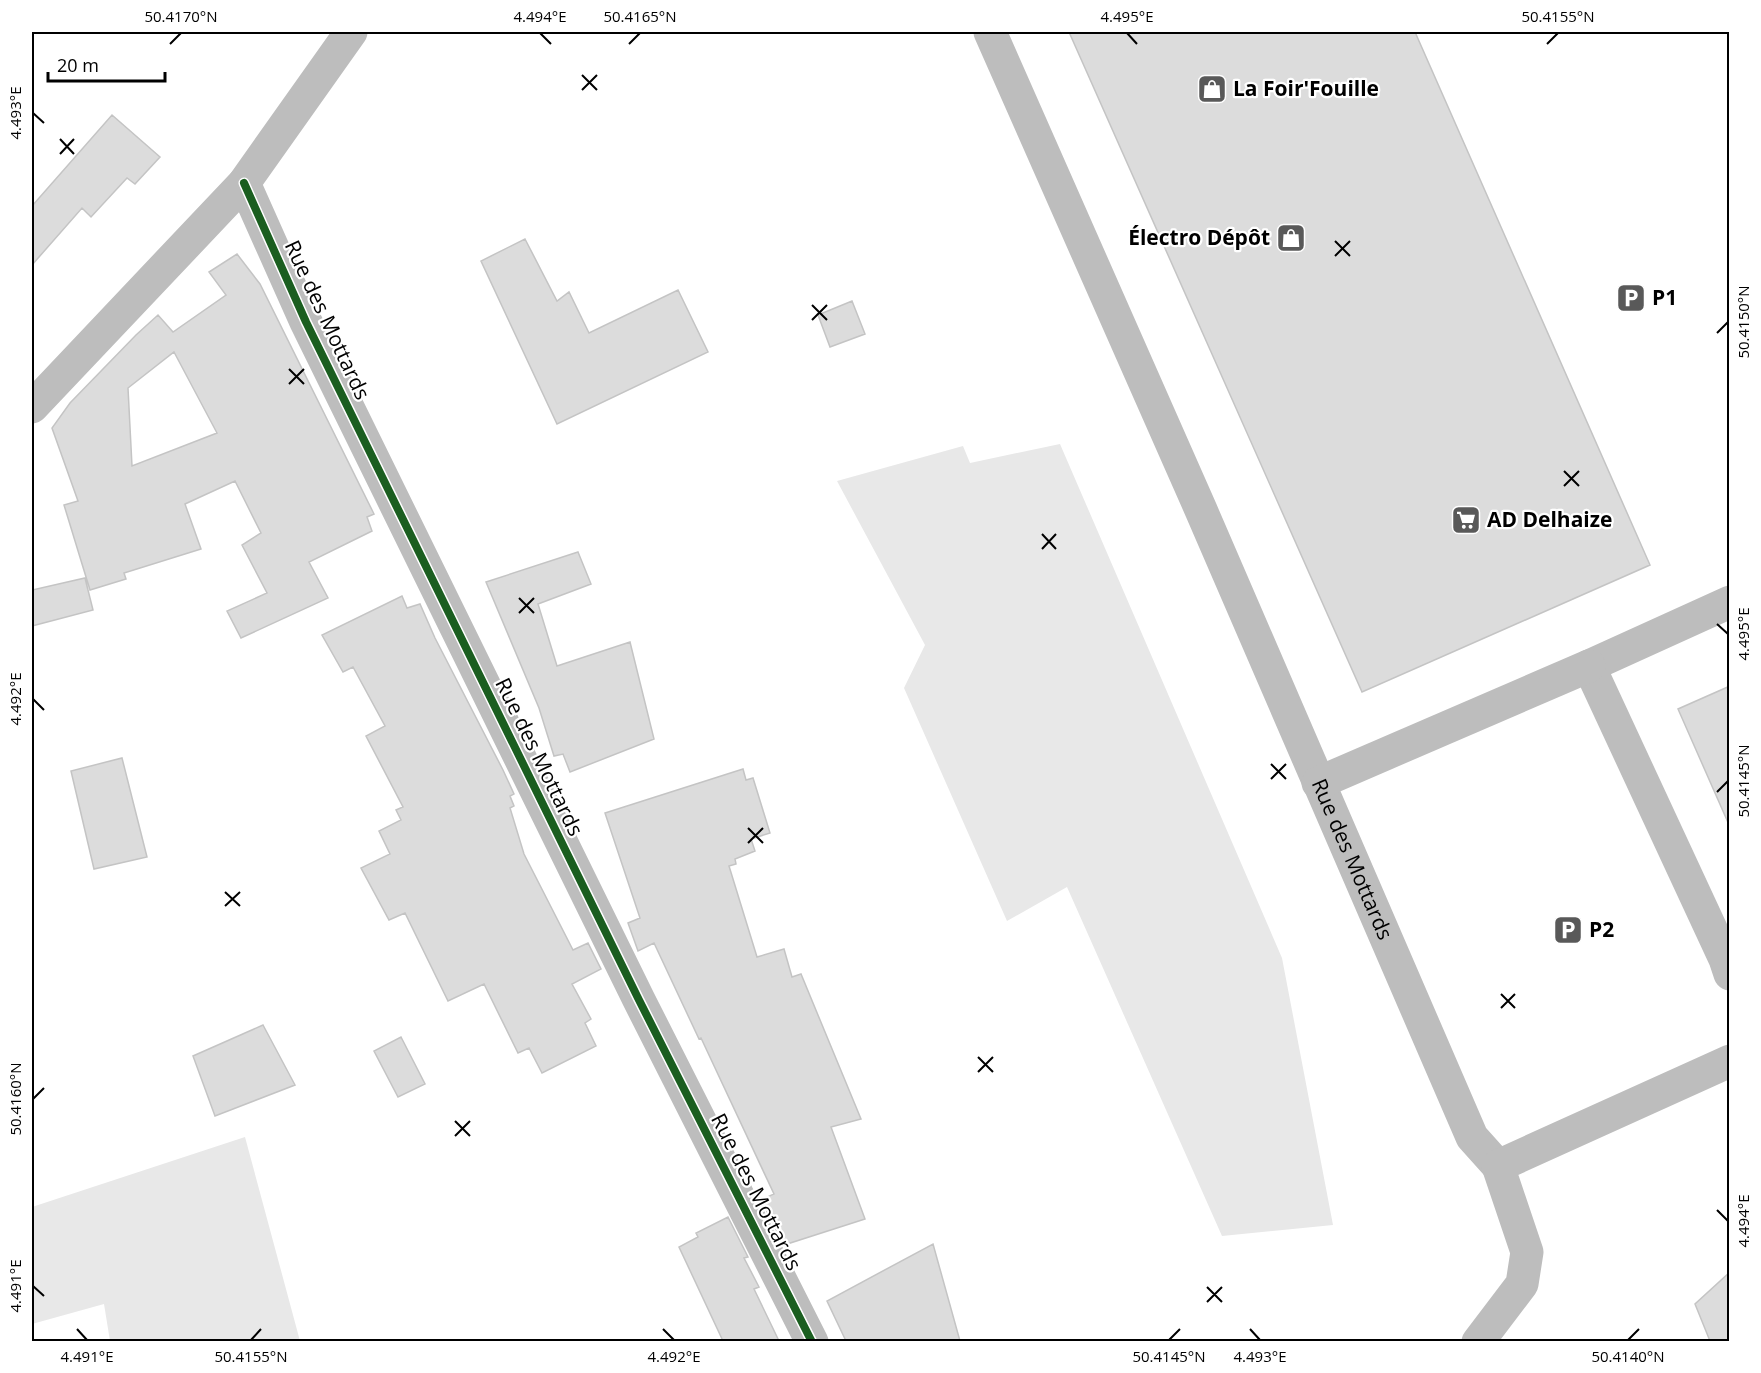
<svg xmlns="http://www.w3.org/2000/svg" width="1761" height="1373" viewBox="0 0 1761 1373" font-family="'Open Sans',sans-serif">
  <rect width="100%" height="100%" fill="#fff"/>
  <!-- green -->
  <path fill="#e8e8e8" d="M 1060,444 L 1282,958 L 1333,1225 L 1222,1236 L 1067,887 L 1007,921 L 904,688 L 925,645 L 837,481 L 963,446 L 970,463 Z
    M 245,1137 L 300,1341 L 110,1341 L 104,1304 L 32,1324 L 32,1207 Z"/>
  <!-- building -->
  <path fill="#dcdcdc" stroke="#c4c4c4" stroke-width="1.5" fill-rule="evenodd" d="M 1069,32 L 1415,32 L 1650,565 L 1362,692 Z
    M 112,115 L 160,157 L 135,184 L 127,178 L 91,217 L 82,208 L 32,265 L 32,206 Z
    M 525,239 L 557,301 L 569,292 L 589,333 L 678,290 L 708,352 L 557,424 L 481,261 Z
    M 237,254 L 260,284 L 374,514 L 367,517 L 372,531 L 309,562 L 328,598 L 241,638 L 227,611 L 267,593 L 242,545 L 261,533 L 235,481 L 185,504 L 201,549 L 124,573 L 126,579 L 90,590 L 64,505 L 78,501 L 52,428 L 70,403 L 136,335 L 158,315 L 173,332 L 226,295 L 209,272 ZM 174,352 L 217,433 L 132,466 L 128,388 Z
    M 852,301 L 865,334 L 830,347 L 818,315 Z
    M 578,552 L 591,584 L 538,604 L 557,666 L 630,642 L 654,739 L 570,772 L 563,754 L 554,756 L 539,708 L 486,582 Z
    M 85,578 L 93,610 L 32,626 L 32,590 Z
    M 402,596 L 407,608 L 420,604 L 435,638 L 503,770 L 514,794 L 510,796 L 514,806 L 510,808 L 524,854 L 573,950 L 588,943 L 601,969 L 572,984 L 591,1019 L 585,1023 L 596,1046 L 542,1073 L 529,1048 L 518,1053 L 484,984 L 448,1001 L 405,913 L 389,920 L 361,868 L 390,854 L 379,831 L 401,820 L 396,810 L 403,807 L 366,736 L 385,726 L 353,667 L 343,672 L 322,635 Z
    M 1730,686 L 1730,827 L 1678,709 Z
    M 122,758 L 147,857 L 94,869 L 71,771 Z
    M 743,769 L 746,780 L 753,778 L 770,833 L 751,839 L 755,851 L 735,859 L 736,864 L 729,866 L 757,957 L 784,949 L 792,977 L 801,974 L 861,1119 L 831,1127 L 865,1219 L 784,1245 L 761,1200 L 774,1194 L 701,1038 L 699,1039 L 654,943 L 638,951 L 628,923 L 640,918 L 605,813 Z
    M 263,1025 L 295,1085 L 215,1116 L 193,1056 Z
    M 401,1037 L 425,1084 L 398,1097 L 374,1051 Z
    M 728,1217 L 748,1257 L 744,1258 L 759,1287 L 754,1289 L 779,1341 L 723,1341 L 679,1247 L 698,1237 L 696,1233 Z
    M 933,1244 L 960,1341 L 846,1341 L 827,1301 Z
    M 1730,1272 L 1730,1341 L 1710,1341 L 1695,1304 Z"/>
  <g fill="none" stroke-linecap="round" stroke-linejoin="round">
    <!-- minor -->
    <g stroke="#bdbdbd" stroke-width="33">
      <path id="s1" d="M 990,32 L 1201,510 L 1472,1137 L 1498,1166"/>
      <path d="M 244,183 L 306,322 L 639,1000 L 812,1342"/>
      <path d="M 32,407 L 244,183 L 351,32"/>
      <path d="M 1730,602 L 1589,666 L 1725,959 L 1730,974"/>
      <path d="M 1318,783 L 1589,666"/>
      <path d="M 1478,1342 L 1522,1284 L 1527,1252 L 1498,1166 L 1730,1061"/>
    </g>
    <!-- cycleway casing -->
    <g stroke="#fff" stroke-width="11">
      <path id="cycleway" d="M 244,183 L 306,322 L 639,1000 L 812,1342"/>
    </g>
    <!-- cycleway -->
    <use href="#cycleway" stroke="#1b5e20" stroke-width="8"/>
  </g>
  <!-- ticks -->
  <path fill="none" stroke="#000" stroke-width="2" d="M 540,33 L 551,44M 1127,33 L 1137,44M 170,44 L 181,33M 629,44 L 640,33M 1547,44 L 1558,33M 582,75 L 597,90M 582,90 L 597,75M 33,113 L 44,123M 60,139 L 74,154M 60,154 L 74,139M 1335,241 L 1350,256M 1335,256 L 1350,241M 812,305 L 827,320M 812,320 L 827,305M 1717,333 L 1728,322M 289,369 L 304,384M 289,384 L 304,369M 1564,471 L 1579,486M 1564,486 L 1579,471M 1042,534 L 1056,549M 1042,549 L 1056,534M 519,598 L 534,613M 519,613 L 534,598M 1717,624 L 1728,634M 33,699 L 44,710M 1271,764 L 1286,779M 1271,779 L 1286,764M 1717,792 L 1728,781M 748,828 L 763,843M 748,843 L 763,828M 225,892 L 240,906M 225,906 L 240,892M 1501,994 L 1515,1008M 1501,1008 L 1515,994M 978,1057 L 993,1072M 978,1072 L 993,1057M 33,1099 L 44,1088M 455,1121 L 470,1136M 455,1136 L 470,1121M 1717,1210 L 1728,1221M 33,1286 L 44,1296M 1207,1287 L 1222,1302M 1207,1302 L 1222,1287M 77,1329 L 87,1340M 663,1329 L 674,1340M 1250,1329 L 1260,1340M 251,1340 L 261,1329M 1169,1340 L 1180,1329M 1628,1340 L 1639,1329"/>
  <!-- icons -->
  <defs>
    <g id="shop-square" transform="scale(1.5)"><rect x="-9" y="-9" width="18" height="18" rx="4" fill="#595959" stroke="#fff"/><path d="M-5-2.5h2.3a2.7 3.5 0 0 1 5.4 0H5L5.5 6h-11ZM-1.5-2.5h3a1.5 2.3 0 0 0-3 0Z" fill="#fff"/></g>
    <g id="parking-square" transform="scale(1.5)"><rect x="-9" y="-9" width="18" height="18" rx="4" fill="#595959" stroke="#fff"/><path d="M-3.5-5.5H1a3.5 3.5 0 0 1 0 7H-1V5.5H-3.5ZM-1-3.4V-.6H.8a1.4 1.4 0 0 0 0-2.8Z" fill="#fff"/></g>
    <g id="supermarket-square" transform="scale(1.5)"><rect x="-9" y="-9" width="18" height="18" rx="4" fill="#595959" stroke="#fff"/><path d="M-6-5.5h2.5l.6 2H6L4.5 2H-2.5L-4.4-4H-6ZM-1.5 3.2a1.3 1.3 0 1 0 .1 0ZM3 3.2a1.3 1.3 0 1 0 .1 0Z" fill="#fff"/></g>
  </defs>
  <g fill-rule="evenodd">
    <use href="#shop-square" x="1212" y="89"/>
    <use href="#shop-square" x="1291" y="238"/>
    <use href="#parking-square" x="1631" y="298"/>
    <use href="#supermarket-square" x="1466" y="520"/>
    <use href="#parking-square" x="1568" y="930"/>
  </g>
  <g text-anchor="middle" stroke-width="4.5" stroke-linejoin="round" paint-order="stroke">
    <!-- poi labels -->
    <g font-size="21" font-weight="bold" fill="#000" stroke="#fff" text-anchor="start">
      <text x="1233" y="96">La Foir'Fouille</text>
      <text x="1270" y="245" text-anchor="end">Électro Dépôt</text>
      <text x="1652" y="305">P1</text>
      <text x="1487" y="527">AD Delhaize</text>
      <text x="1589" y="937">P2</text>
    </g>
    <!-- street labels -->
    <g font-size="21" fill="#000" stroke="#fff">
      <text transform="translate(327 320) rotate(65)" y="7">Rue des Mottards</text>
      <text transform="translate(539 757) rotate(64)" y="7">Rue des Mottards</text>
      <text dy="7" stroke="none"><textPath href="#s1" startOffset="903">Rue des Mottards</textPath></text>
      <text transform="translate(756 1192) rotate(63)" y="7">Rue des Mottards</text>
    </g>
  </g>
  <!-- border -->
  <rect width="1761" height="1373" fill="none" stroke="#ffffff" stroke-width="66"/>
  <!-- scale -->
  <path d="M48 72v9h117v-9" fill="none" stroke="#000000" stroke-width="3"/>
  <text x="57" y="72" font-size="18" fill="#000000" stroke="#ffffff" stroke-width="4.5" paint-order="stroke">20 m</text>
  <rect x="33" y="33" width="1695" height="1307" fill="none" stroke="#000" stroke-width="2"/>
  <g font-size="15" text-anchor="middle" fill="#000">
    <text x="181" y="22">50.4170°N</text>
    <text x="540" y="22">4.494°E</text>
    <text x="640" y="22">50.4165°N</text>
    <text x="1127" y="22">4.495°E</text>
    <text x="1558" y="22">50.4155°N</text>
    <text transform="translate(16 113) rotate(-90)" y="5">4.493°E</text>
    <text transform="translate(1744 322) rotate(-90)" y="5">50.4150°N</text>
    <text transform="translate(1744 634) rotate(-90)" y="5">4.495°E</text>
    <text transform="translate(16 699) rotate(-90)" y="5">4.492°E</text>
    <text transform="translate(1744 781) rotate(-90)" y="5">50.4145°N</text>
    <text transform="translate(16 1099) rotate(-90)" y="5">50.4160°N</text>
    <text transform="translate(1744 1221) rotate(-90)" y="5">4.494°E</text>
    <text transform="translate(16 1286) rotate(-90)" y="5">4.491°E</text>
    <text x="87" y="1362">4.491°E</text>
    <text x="251" y="1362">50.4155°N</text>
    <text x="674" y="1362">4.492°E</text>
    <text x="1169" y="1362">50.4145°N</text>
    <text x="1260" y="1362">4.493°E</text>
    <text x="1628" y="1362">50.4140°N</text>
  </g>
</svg>
